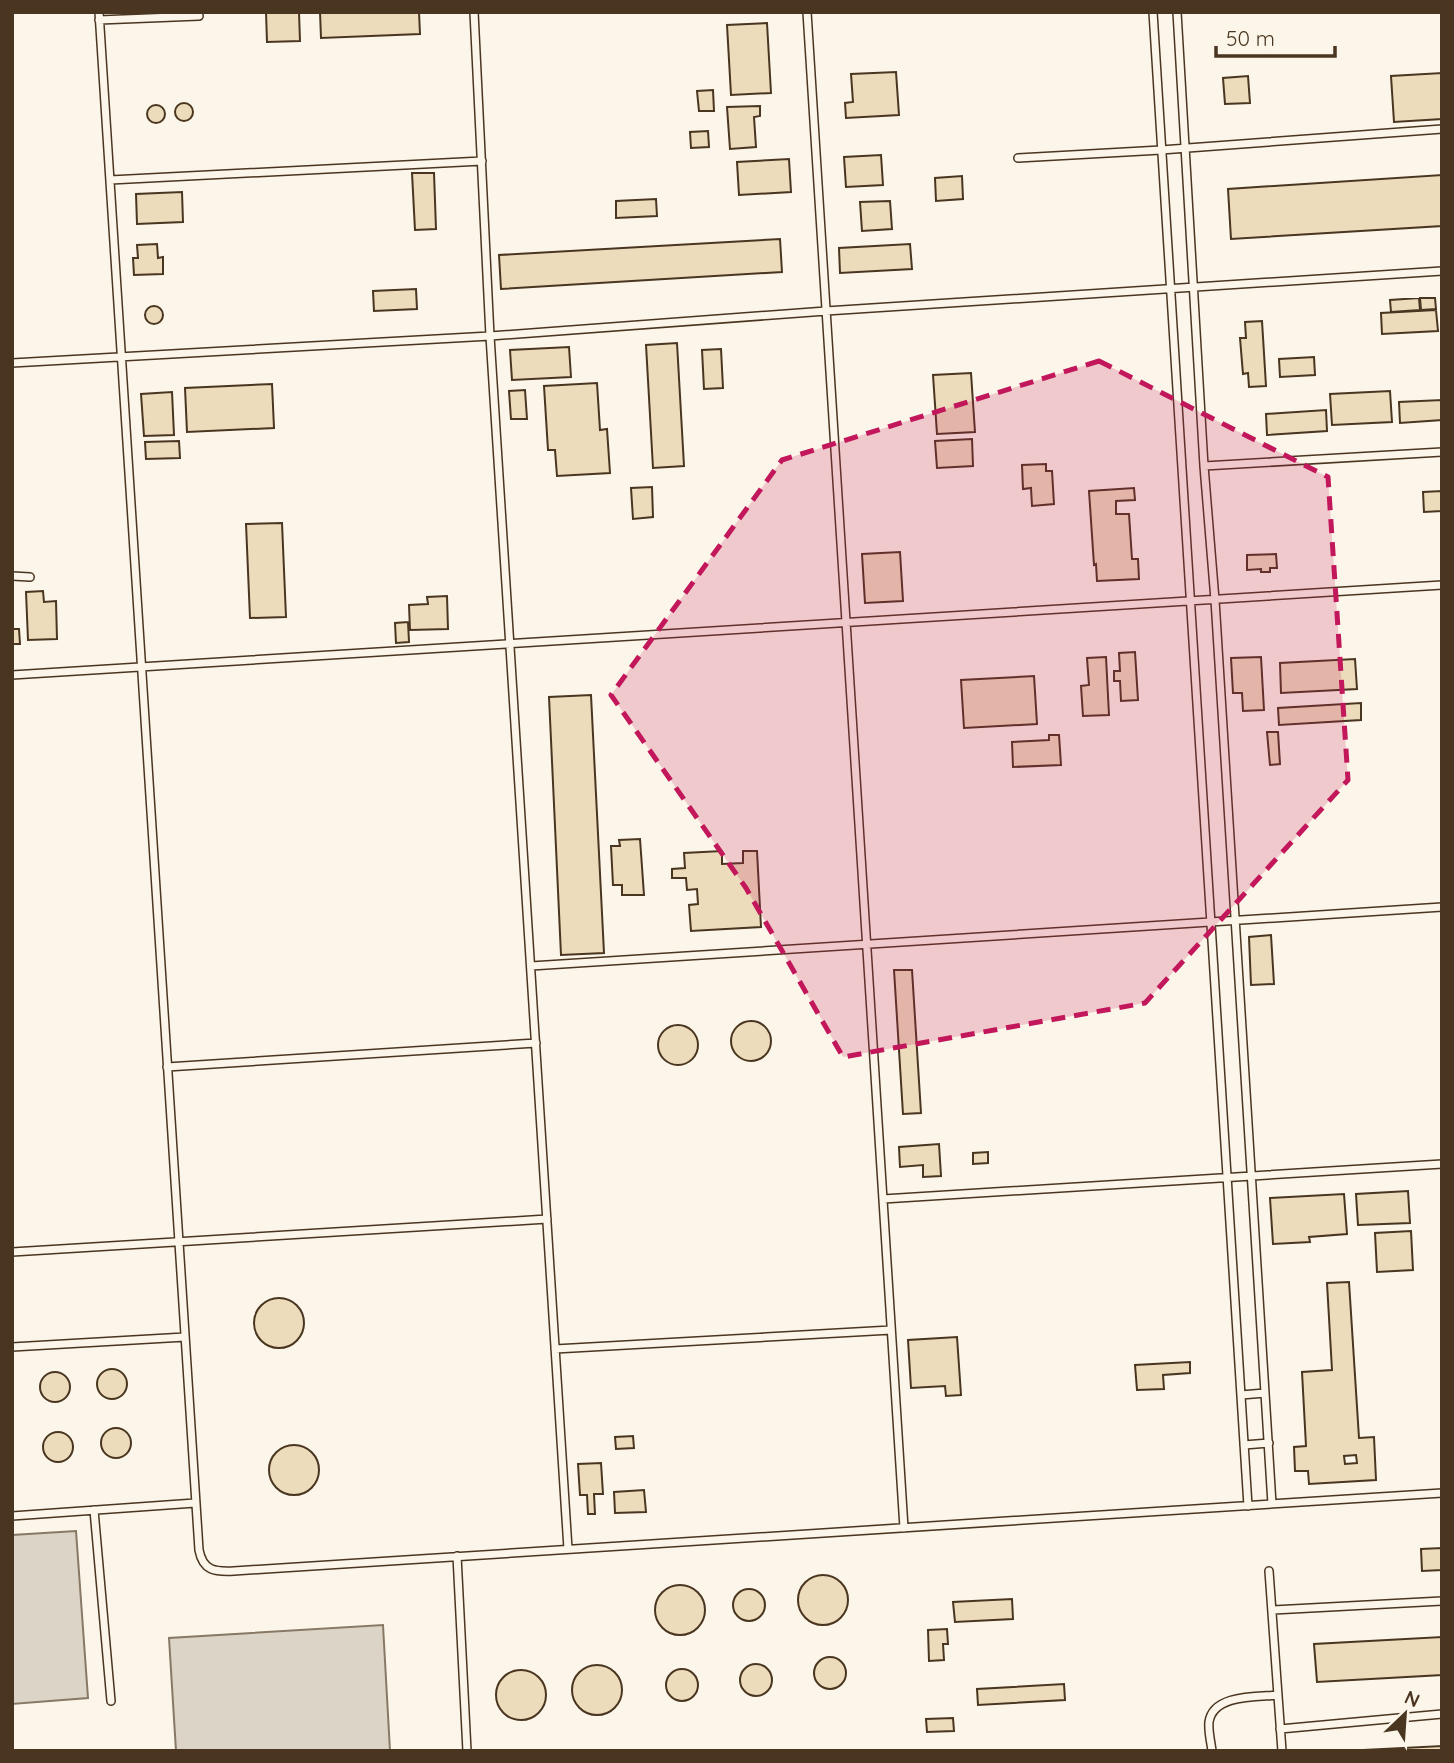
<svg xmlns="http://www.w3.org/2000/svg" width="1454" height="1763" viewBox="0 0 1454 1763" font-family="Quicksand,sans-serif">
  <rect width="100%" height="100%" fill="#fbf6e9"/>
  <!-- water -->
  <path fill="#dcd4c6" stroke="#887966" stroke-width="2" d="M 76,1531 L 88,1698 L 12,1704 L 12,1535 Z
    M 383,1625 L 390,1751 L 176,1751 L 169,1638 Z"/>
  <!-- building -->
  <path fill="#ecdcbc" stroke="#4a3520" stroke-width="2" fill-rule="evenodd" d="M 266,12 L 299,12 L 300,41 L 267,42 Z
    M 320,12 L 419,12 L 420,34 L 321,38 Z
    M 767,23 L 771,93 L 731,95 L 727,25 Z
    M 896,72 L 899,115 L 846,118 L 845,103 L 853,102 L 851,74 Z
    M 1442,73 L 1442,119 L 1394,122 L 1391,76 Z
    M 1248,76 L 1250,103 L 1225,104 L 1223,78 Z
    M 713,90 L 714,111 L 699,111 L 697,91 Z
    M175 112a9 9 0 1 1 18 0a9 9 0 1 1-18 0Z
    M147 114a9 9 0 1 1 18 0a9 9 0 1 1-18 0Z
    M 760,106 L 760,116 L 754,117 L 756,147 L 730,149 L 727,107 Z
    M 708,131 L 709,147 L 691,148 L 690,132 Z
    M 881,155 L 883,185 L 846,187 L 844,157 Z
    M 789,159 L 791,192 L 739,195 L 737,162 Z
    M 412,173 L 434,173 L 436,229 L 415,230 Z
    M 1442,175 L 1442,226 L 1231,239 L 1228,189 Z
    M 962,176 L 963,199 L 936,201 L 935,178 Z
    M 182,192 L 183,222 L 137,224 L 136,194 Z
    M 656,199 L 657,216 L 616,218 L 616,201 Z
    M 890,201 L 892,229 L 862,231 L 860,202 Z
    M 780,239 L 782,272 L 501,289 L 499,255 Z
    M 157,244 L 158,258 L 163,257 L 163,274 L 134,275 L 133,258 L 138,258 L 137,245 Z
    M 910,244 L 912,269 L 840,273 L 839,248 Z
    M 416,289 L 417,309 L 374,311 L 373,291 Z
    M 1419,298 L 1420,310 L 1391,312 L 1390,300 Z
    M 1420,298 L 1435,298 L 1436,309 L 1421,310 Z
    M145 315a9 9 0 1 1 18 0a9 9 0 1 1-18 0Z
    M 1436,310 L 1438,331 L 1382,334 L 1381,313 Z
    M 1262,321 L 1266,386 L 1249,387 L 1248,373 L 1243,374 L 1240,338 L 1246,338 L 1245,322 Z
    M 677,343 L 684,466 L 653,468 L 646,345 Z
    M 569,347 L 571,377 L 512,380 L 510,350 Z
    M 721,349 L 723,388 L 704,389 L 702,350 Z
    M 1314,357 L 1315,375 L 1280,377 L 1279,359 Z
    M 971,373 L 975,432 L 937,434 L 933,375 Z
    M 597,383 L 600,430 L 607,429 L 610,473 L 557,476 L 555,450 L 548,450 L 544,386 Z
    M 272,384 L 274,428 L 187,432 L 185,388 Z
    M 525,390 L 527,419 L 511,419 L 509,391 Z
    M 1390,391 L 1392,422 L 1332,425 L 1330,394 Z
    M 172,392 L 174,435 L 144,436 L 141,394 Z
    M 1442,400 L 1442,420 L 1400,423 L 1399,402 Z
    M 1326,410 L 1327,431 L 1267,435 L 1266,414 Z
    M 972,439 L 973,466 L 937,468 L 935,441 Z
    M 179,441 L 180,458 L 146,459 L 145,442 Z
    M 1046,464 L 1046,471 L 1052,471 L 1054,504 L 1032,506 L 1031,488 L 1023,489 L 1022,465 Z
    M 652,487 L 653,517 L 633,519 L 631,488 Z
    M 1134,488 L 1135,500 L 1116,501 L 1116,514 L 1129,514 L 1132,559 L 1138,559 L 1139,579 L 1097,581 L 1096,564 L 1094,565 L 1089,491 Z
    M 1442,491 L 1442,511 L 1424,512 L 1423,492 Z
    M 282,523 L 286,617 L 250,618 L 246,524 Z
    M 900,552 L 903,601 L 865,603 L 862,554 Z
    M 1276,554 L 1277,568 L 1270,568 L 1270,572 L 1261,572 L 1261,569 L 1247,570 L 1247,555 Z
    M 43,591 L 44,602 L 56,601 L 57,639 L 28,640 L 26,592 Z
    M 447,596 L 448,629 L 410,630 L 409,605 L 428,604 L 427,597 Z
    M 408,622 L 409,642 L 396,643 L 395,623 Z
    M 12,629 L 19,629 L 20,644 L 12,644 Z
    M 1135,652 L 1138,700 L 1121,701 L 1120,681 L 1114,681 L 1114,671 L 1120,671 L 1119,653 Z
    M 1106,657 L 1109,715 L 1083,716 L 1081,686 L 1089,685 L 1087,658 Z
    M 1261,657 L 1264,710 L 1243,711 L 1242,693 L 1233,693 L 1231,658 Z
    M 1355,659 L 1357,689 L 1281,693 L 1280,663 Z
    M 1034,676 L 1037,724 L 964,728 L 961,680 Z
    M 591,695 L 604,953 L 561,955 L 549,697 Z
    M 1361,703 L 1361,720 L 1279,725 L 1278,708 Z
    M 1267,732 L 1278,732 L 1280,764 L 1270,765 Z
    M 1049,735 L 1059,735 L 1061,765 L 1013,767 L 1012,742 L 1049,740 Z
    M 640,839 L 644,895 L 622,895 L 622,885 L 613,885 L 611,846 L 620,846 L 619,840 Z
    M 722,851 L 722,864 L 743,863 L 743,851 L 757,851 L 761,927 L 691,931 L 689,905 L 698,904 L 697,889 L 687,890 L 686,878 L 672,878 L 672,869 L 685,868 L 684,853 Z
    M 1271,935 L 1274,984 L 1251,985 L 1249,937 Z
    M 894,970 L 912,970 L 921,1113 L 903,1114 Z
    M731 1041a20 20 0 1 1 40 0a20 20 0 1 1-40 0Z
    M658 1045a20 20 0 1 1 40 0a20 20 0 1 1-40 0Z
    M 939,1144 L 941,1176 L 923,1177 L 923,1165 L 900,1167 L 899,1147 Z
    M 988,1152 L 988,1163 L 973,1164 L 973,1153 Z
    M 1408,1191 L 1410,1223 L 1358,1225 L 1356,1194 Z
    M 1344,1194 L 1347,1234 L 1309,1237 L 1310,1242 L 1273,1244 L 1270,1198 Z
    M 1411,1231 L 1413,1270 L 1377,1272 L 1375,1233 Z
    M 1349,1282 L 1359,1438 L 1374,1437 L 1376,1480 L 1309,1484 L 1308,1471 L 1295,1471 L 1294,1447 L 1306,1446 L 1302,1372 L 1332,1370 L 1327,1283 ZM 1356,1455 L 1357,1463 L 1345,1464 L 1344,1456 Z
    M254 1323a25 25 0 1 1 50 0a25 25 0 1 1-50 0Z
    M 957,1337 L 961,1395 L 946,1396 L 945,1386 L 911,1388 L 908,1340 Z
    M 1190,1362 L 1190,1373 L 1163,1375 L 1164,1389 L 1137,1390 L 1135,1365 Z
    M97 1384a15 15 0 1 1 30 0a15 15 0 1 1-30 0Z
    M40 1387a15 15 0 1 1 30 0a15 15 0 1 1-30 0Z
    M101 1443a15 15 0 1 1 30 0a15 15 0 1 1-30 0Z
    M43 1447a15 15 0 1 1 30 0a15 15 0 1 1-30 0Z
    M 633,1436 L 634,1448 L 616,1449 L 615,1437 Z
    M269 1470a25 25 0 1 1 50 0a25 25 0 1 1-50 0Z
    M 601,1463 L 603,1494 L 594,1494 L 595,1514 L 588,1514 L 587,1495 L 580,1495 L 578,1464 Z
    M 644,1490 L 646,1512 L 615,1513 L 614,1492 Z
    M 1442,1548 L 1442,1570 L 1422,1571 L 1421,1549 Z
    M798 1600a25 25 0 1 1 50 0a25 25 0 1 1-50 0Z
    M655 1610a25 25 0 1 1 50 0a25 25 0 1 1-50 0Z
    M733 1605a16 16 0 1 1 32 0a16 16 0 1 1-32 0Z
    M 1012,1599 L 1013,1619 L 955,1622 L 953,1602 Z
    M 947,1629 L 948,1644 L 943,1644 L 944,1660 L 929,1661 L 928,1630 Z
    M 1442,1637 L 1442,1675 L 1317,1682 L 1314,1644 Z
    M814 1673a16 16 0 1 1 32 0a16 16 0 1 1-32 0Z
    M740 1680a16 16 0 1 1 32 0a16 16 0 1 1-32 0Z
    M572 1690a25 25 0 1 1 50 0a25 25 0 1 1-50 0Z
    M666 1685a16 16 0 1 1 32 0a16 16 0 1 1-32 0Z
    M496 1695a25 25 0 1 1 50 0a25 25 0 1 1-50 0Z
    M 1064,1684 L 1065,1700 L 978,1705 L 977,1689 Z
    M 953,1718 L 954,1731 L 927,1732 L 926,1719 Z
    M 1442,1746 L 1442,1751 L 1363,1750 Z"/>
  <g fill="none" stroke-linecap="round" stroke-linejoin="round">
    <!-- service casing -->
    <g stroke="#4a3520" stroke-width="10">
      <path id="service" d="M 99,12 L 199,1550 C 203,1571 215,1572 234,1571 L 1442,1493
        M 474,12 L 490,336 L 568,1549
        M 807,12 L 904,1528
        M 1153,12 L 1248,1506
        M 1177,12 L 1204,466 L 1215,600 L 1272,1504
        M 99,20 L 199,16
        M 1018,158 L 1161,150 L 1442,129
        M 110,180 L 482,161
        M 12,363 L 490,336 L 826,311 L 1442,271
        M 1204,466 L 1442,452
        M 12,576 L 30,577
        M 12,675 L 1442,585
        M 531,966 L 1442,907
        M 167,1067 L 536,1043
        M 883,1199 L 1442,1164
        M 12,1252 L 547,1219
        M 12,1347 L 185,1337
        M 555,1349 L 891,1330
        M 1241,1395 L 1265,1393
        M 1244,1445 L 1269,1443
        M 94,1510 L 111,1701
        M 12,1516 L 195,1503
        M 457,1556 L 467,1751
        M 1269,1571 L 1282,1751
        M 1273,1610 L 1442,1601
        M 1280,1729 L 1442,1714
        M 1212,1751 C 1211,1742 1208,1731 1209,1722 C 1213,1694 1257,1697 1278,1695"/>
    </g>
    <!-- service -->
    <use href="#service" stroke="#fbf6e9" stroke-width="7"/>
  </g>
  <!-- marked area -->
  <path fill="#c2185b" fill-opacity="0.2" stroke="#c2185b" stroke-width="5" stroke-dasharray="14 9" stroke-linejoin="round" d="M 1099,361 L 1328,477 L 1348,780 L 1145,1003 L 843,1057 L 746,888 L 611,695 L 782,460 Z"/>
  <!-- border -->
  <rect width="1454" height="1763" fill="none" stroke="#4a3520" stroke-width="28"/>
  <!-- north arrow -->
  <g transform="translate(1405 1714) rotate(25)" stroke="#fbf6e9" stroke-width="5" paint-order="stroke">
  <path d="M0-5L12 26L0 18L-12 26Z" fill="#4a3520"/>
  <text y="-10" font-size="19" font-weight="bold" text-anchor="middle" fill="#4a3520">N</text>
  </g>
  <!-- scale -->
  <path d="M1216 46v10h119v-10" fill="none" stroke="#4a3520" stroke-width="3.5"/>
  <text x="1226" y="46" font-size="21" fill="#4a3520" stroke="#fbf6e9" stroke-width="5" paint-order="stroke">50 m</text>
</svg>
